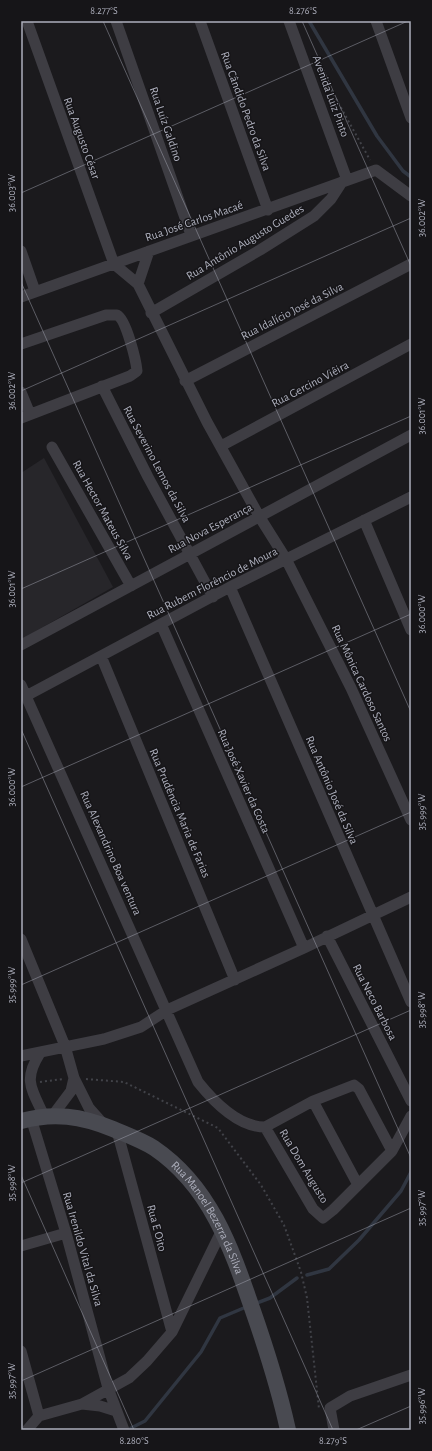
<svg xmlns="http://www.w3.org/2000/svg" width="432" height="1451" viewBox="0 0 432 1451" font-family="'Alegreya Sans',sans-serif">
  <rect width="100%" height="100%" fill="#1b1a1d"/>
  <!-- built -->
  <path fill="#27262a" d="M 44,458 L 113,587 L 22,639 L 21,473 Z"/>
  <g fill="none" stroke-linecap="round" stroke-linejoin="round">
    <!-- stream -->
    <path stroke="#303641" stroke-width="3.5" d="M 309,21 L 377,136 L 403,171 L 411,177
      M 307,1275 L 329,1269 L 359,1240 L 401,1191 L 411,1172
      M 254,1304 L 270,1298 L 297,1278
      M 131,1428 L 145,1421 L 201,1352 L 220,1318 L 246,1307"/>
    <!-- path -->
    <path stroke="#414248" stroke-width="2" stroke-dasharray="2 3" stroke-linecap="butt" d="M 319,68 L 370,160
      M 86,1079 L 124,1082 L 218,1128 L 261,1185 L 284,1225 L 301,1272 L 307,1298 L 319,1409
      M 40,1082 L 63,1079"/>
    <!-- street -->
    <path stroke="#3e3d43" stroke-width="11" d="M 27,21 L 114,264 L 138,284 L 207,422 L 259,516 L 286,559 L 351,688 L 411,820
      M 116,21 L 191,235
      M 200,21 L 268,210
      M 289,21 L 347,180
      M 376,21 L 411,118
      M 21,251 L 35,291
      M 138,284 L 149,251
      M 21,297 L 376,170 L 411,196
      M 151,313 L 260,250 L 314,216 L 331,199 L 342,182
      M 21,344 L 106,315 L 117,315 C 126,319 136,360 137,371 L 130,376 L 21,418
      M 185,381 L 411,264
      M 102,386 L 148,477 L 213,597
      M 21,392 L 30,414
      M 221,446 L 411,344
      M 52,447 L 131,586
      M 364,520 L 411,630
      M 230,587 L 411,1002
      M 161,624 L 304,948
      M 21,645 L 411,435
      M 101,656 L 235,980
      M 21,685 L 198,1082 C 214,1102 238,1127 265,1127 L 313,1209 L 323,1218 L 333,1210 L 392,1151 L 411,1116
      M 26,696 L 230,587 L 411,497
      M 327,936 L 411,1101
      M 21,939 L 65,1046 L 74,1078 L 71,1091 L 53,1115
      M 40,1053 C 23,1080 31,1088 44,1116
      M 21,1056 L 104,1039 L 141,1027 L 167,1010 L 304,948 L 411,897
      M 74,1078 L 89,1108 L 105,1126
      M 313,1101 L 358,1185
      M 31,1118 L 66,1233 L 108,1388 L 124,1430
      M 265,1127 L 313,1101 L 354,1085 L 359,1089 L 392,1151
      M 117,1131 L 172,1332
      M 21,1246 L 66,1233
      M 21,1351 L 39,1416
      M 82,1404 L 100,1406 L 116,1411
      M 27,1430 L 39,1416 L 82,1404 L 129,1378 L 147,1361 L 172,1332 L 222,1230
      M 334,1430 L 330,1408 L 350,1396 L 411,1375"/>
    <!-- secondary -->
    <path stroke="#494a51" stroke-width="16" id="s1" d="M 21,1121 C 54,1112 81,1116 113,1129 C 127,1135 141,1140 154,1148 C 210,1186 231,1247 252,1308 C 266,1348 279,1389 288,1430"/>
  </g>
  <!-- ticks -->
  <path fill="none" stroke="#adafbc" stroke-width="1" stroke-opacity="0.45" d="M 103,21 L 411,712M 302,21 L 411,266M 21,193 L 408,21M 21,282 L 411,1158M 21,391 L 411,218M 21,589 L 411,416M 21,729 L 333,1430M 21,787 L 411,614M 21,985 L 411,812M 21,1175 L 134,1430M 21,1183 L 411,1010M 21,1381 L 411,1208M 356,1430 L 411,1406"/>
  <g text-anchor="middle" stroke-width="3" stroke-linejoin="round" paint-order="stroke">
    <!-- street labels -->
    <g font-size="12" fill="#adafbc" stroke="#161518">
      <text transform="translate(331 96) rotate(70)" y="4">Avenida Luiz Pinto</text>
      <text transform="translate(246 111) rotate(70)" y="4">Rua Cândido Pedro da Silva</text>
      <text transform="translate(166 124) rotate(71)" y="4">Rua Luíz Galdino</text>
      <text transform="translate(82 138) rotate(70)" y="4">Rua Augusto César</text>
      <text transform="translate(194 221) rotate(-19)" y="4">Rua José Carlos Macaé</text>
      <text transform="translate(245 242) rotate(-31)" y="4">Rua Antônio Augusto Guedes</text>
      <text transform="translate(292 311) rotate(-27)" y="4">Rua Idalício José da Silva</text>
      <text transform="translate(310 384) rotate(-28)" y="4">Rua Gercino Viêira</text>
      <text transform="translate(157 464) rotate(62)" y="4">Rua Severino Lemos da Silva</text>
      <text transform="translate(103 510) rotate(61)" y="4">Rua Hector Mateus Silva</text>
      <text transform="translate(210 528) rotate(-28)" y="4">Rua Nova Esperança</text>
      <text transform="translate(212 583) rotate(-27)" y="4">Rua Rubem Florêncio de Moura</text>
      <text transform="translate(362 683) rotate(65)" y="4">Rua Mônica Cardoso Santos</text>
      <text transform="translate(244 781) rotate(66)" y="4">Rua José Xavier da Costa</text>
      <text transform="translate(332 790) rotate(67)" y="4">Rua Antônio José da Silva</text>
      <text transform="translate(180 813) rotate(67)" y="4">Rua Prudência Maria de Farias</text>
      <text transform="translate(111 853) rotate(66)" y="4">Rua Alexandrino Boa ventura</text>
      <text transform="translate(375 1002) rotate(63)" y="4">Rua Neco Barbosa</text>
      <text transform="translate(304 1166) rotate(59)" y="4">Rua Dom Augusto</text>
      <text dy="4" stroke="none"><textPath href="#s1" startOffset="229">Rua Manoel Bezerra da Silva</textPath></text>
      <text transform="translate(157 1228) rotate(75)" y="4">Rua E Oito</text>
      <text transform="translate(83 1249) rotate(74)" y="4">Rua Irenildo Vital da Silva</text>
    </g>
  </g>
  <!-- border -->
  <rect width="432" height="1451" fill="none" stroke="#161518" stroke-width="44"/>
  <rect x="22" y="22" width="388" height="1407" fill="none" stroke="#adafbc" stroke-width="1.5"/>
  <g font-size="10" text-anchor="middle" fill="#adafbc">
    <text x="104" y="14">8.277°S</text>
    <text x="303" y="14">8.276°S</text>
    <text transform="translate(11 193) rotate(-90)" y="4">36.003°W</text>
    <text transform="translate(421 218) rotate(-90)" y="4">36.002°W</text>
    <text transform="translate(11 391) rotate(-90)" y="4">36.002°W</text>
    <text transform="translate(421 416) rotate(-90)" y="4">36.001°W</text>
    <text transform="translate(11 589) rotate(-90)" y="4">36.001°W</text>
    <text transform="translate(421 614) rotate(-90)" y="4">36.000°W</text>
    <text transform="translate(11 787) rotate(-90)" y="4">36.000°W</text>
    <text transform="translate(421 812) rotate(-90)" y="4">35.999°W</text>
    <text transform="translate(11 985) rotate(-90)" y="4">35.999°W</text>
    <text transform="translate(421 1010) rotate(-90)" y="4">35.998°W</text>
    <text transform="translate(11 1183) rotate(-90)" y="4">35.998°W</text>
    <text transform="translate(421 1208) rotate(-90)" y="4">35.997°W</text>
    <text transform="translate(11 1381) rotate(-90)" y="4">35.997°W</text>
    <text transform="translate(421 1406) rotate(-90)" y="4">35.996°W</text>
    <text x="134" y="1444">8.280°S</text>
    <text x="333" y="1444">8.279°S</text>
  </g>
</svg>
